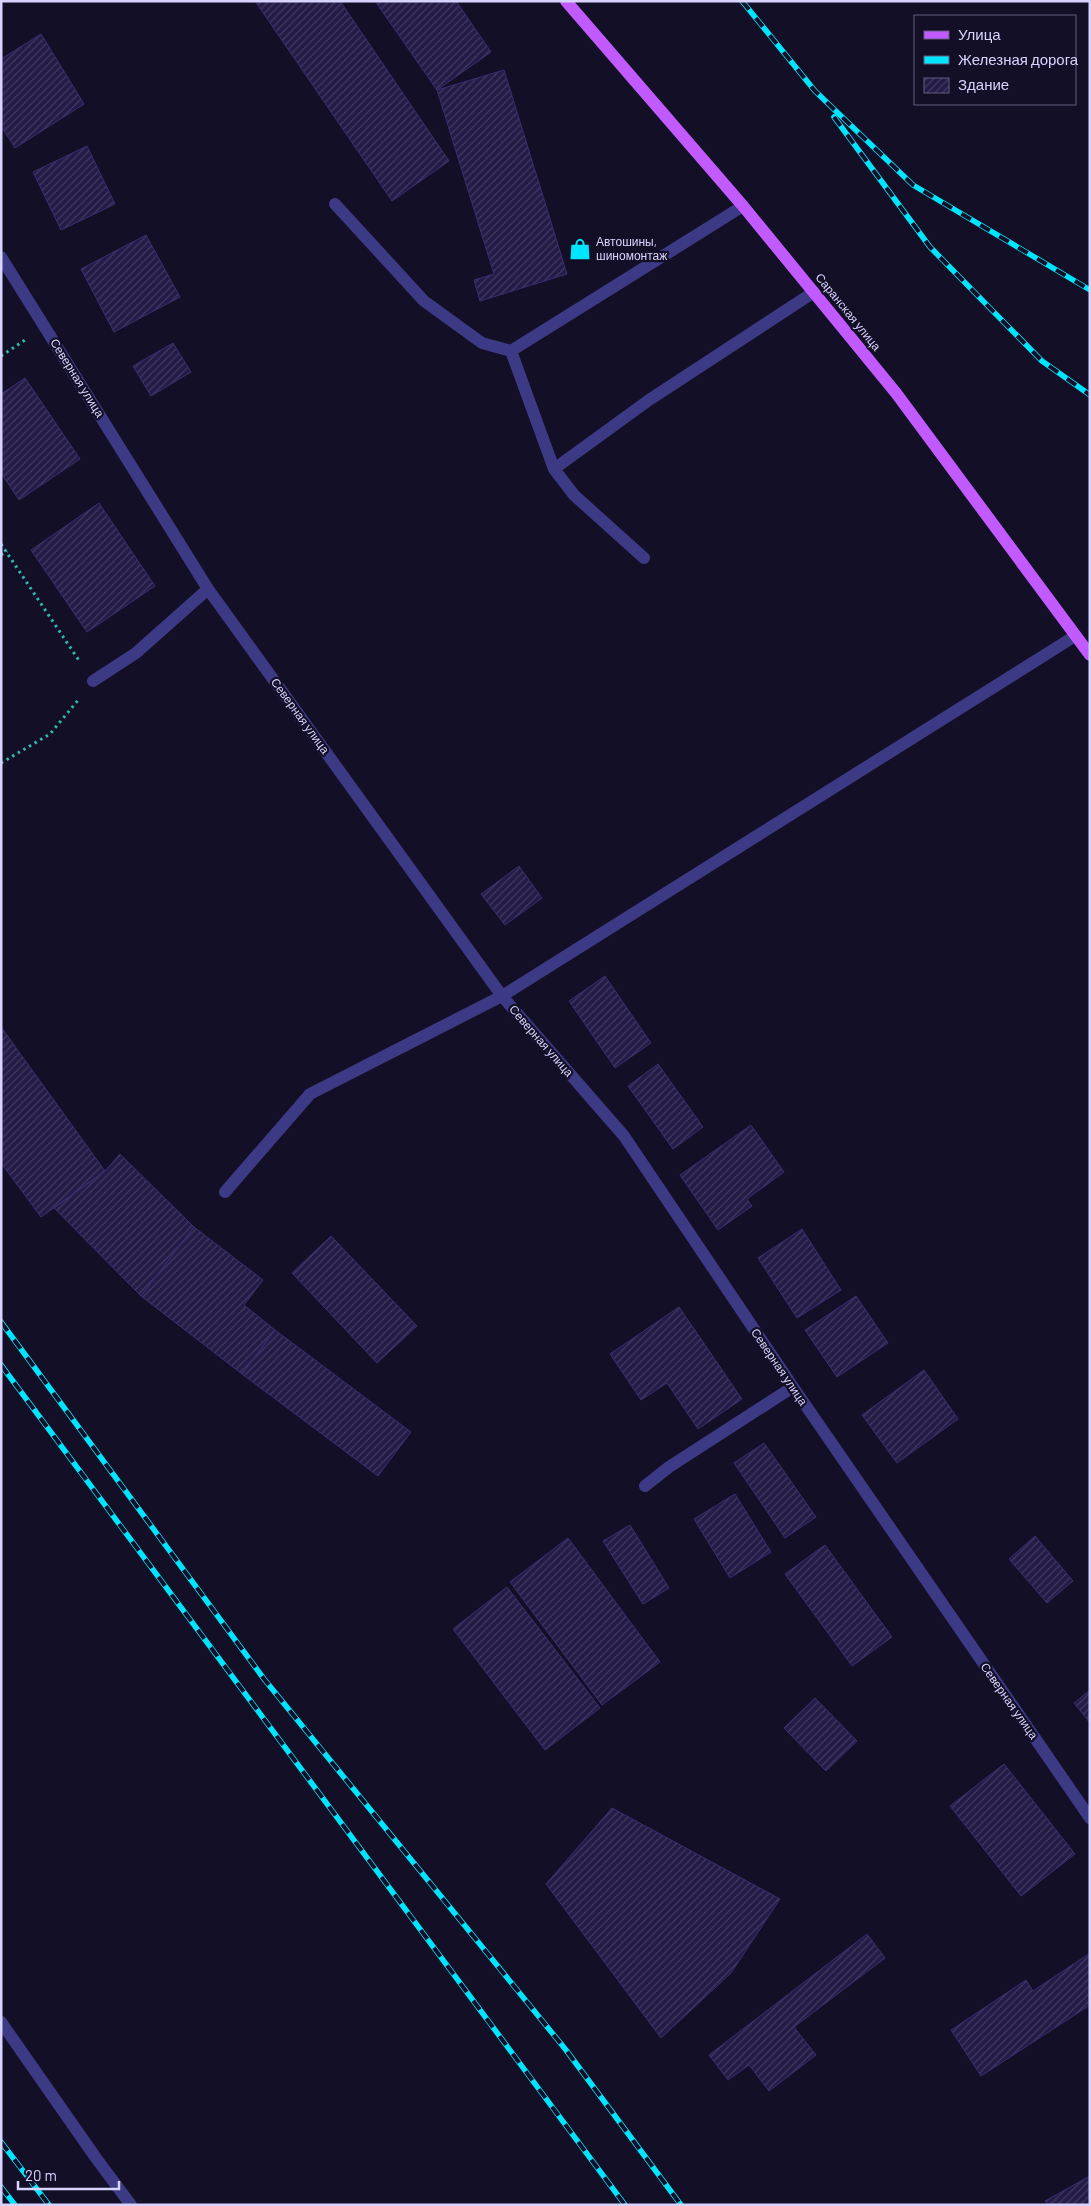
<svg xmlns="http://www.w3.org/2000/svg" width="1091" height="2206" viewBox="0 0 1091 2206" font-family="Barlow,sans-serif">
  <defs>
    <pattern id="building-hatch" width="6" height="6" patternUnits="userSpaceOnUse" patternTransform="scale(1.25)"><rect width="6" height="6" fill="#241b47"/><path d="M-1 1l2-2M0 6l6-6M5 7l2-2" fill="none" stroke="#433b63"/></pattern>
  </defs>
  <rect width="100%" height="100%" fill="#130f26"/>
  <!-- building -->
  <path fill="url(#building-hatch)" stroke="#3b2d73" d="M 255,1 L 340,1 L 449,161 L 392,201 Z
    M 375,1 L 456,1 L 491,52 L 437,90 Z
    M 41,34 L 84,104 L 15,148 L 1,126 L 1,59 Z
    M 504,70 L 567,274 L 480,301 L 474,280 L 494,274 L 437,90 Z
    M 87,146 L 115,204 L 61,230 L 33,172 Z
    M 146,235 L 180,297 L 114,332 L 81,269 Z
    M 173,343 L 191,372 L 151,396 L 133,366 Z
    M 25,378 L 80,459 L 19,500 L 1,473 L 1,394 Z
    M 99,503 L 155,586 L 87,632 L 31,550 Z
    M 519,866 L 542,898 L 505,925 L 481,894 Z
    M 605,976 L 651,1043 L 615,1068 L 569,1001 Z
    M 1,1027 L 105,1171 L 41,1217 L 1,1163 Z
    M 658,1064 L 703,1127 L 673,1149 L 628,1086 Z
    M 751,1125 L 784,1172 L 747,1199 L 752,1206 L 718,1230 L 680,1175 Z
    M 120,1154 L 194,1227 L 141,1296 L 54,1208 L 105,1171 Z
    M 194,1227 L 263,1280 L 244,1305 L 275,1330 L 242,1374 L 141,1296 Z
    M 802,1229 L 841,1290 L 797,1318 L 758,1258 Z
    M 331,1236 L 417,1326 L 377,1363 L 292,1273 Z
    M 856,1296 L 888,1343 L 837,1377 L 805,1330 Z
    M 679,1307 L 742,1399 L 698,1429 L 667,1383 L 641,1400 L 610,1354 Z
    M 275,1330 L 411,1432 L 378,1476 L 242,1374 Z
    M 924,1370 L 958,1419 L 897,1463 L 862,1415 Z
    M 764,1443 L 816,1517 L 785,1538 L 734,1463 Z
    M 735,1494 L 771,1552 L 730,1578 L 694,1519 Z
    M 630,1525 L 669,1588 L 643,1604 L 603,1541 Z
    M 1035,1536 L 1073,1581 L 1047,1603 L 1009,1559 Z
    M 568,1538 L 660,1662 L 602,1705 L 510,1582 Z
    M 825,1545 L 892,1637 L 852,1666 L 785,1574 Z
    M 507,1587 L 600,1708 L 545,1750 L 453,1629 Z
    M 1090,1690 L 1090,1723 L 1074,1703 Z
    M 815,1698 L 857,1741 L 826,1771 L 784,1728 Z
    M 1004,1764 L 1075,1854 L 1021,1896 L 950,1806 Z
    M 612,1808 L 780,1899 L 731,1973 L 661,2038 L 546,1884 Z
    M 867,1934 L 885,1958 L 794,2027 L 816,2055 L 769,2091 L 749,2065 L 728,2080 L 709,2055 Z
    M 1090,1953 L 1090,2005 L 981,2076 L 951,2030 L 1026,1980 L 1033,1991 Z
    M 1090,2176 L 1090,2205 L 1048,2205 L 1045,2201 Z"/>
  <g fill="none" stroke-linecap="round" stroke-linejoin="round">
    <!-- path -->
    <path stroke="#2fb8b0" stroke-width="3" stroke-dasharray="2.5 4" stroke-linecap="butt" d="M 1,356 L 25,340
      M 1,544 L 80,662
      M 1,555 L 7,551
      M 1,763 L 50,734 L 79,699"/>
    <!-- minor -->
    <path stroke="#3d3a85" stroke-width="12" d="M 335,204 L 424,301 L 482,343 L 511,351
      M 1,257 L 208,589 L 502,996 L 624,1136 L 793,1387 L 1090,1818
      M 554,469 L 649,400 L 814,292
      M 644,558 L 574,495 L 554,469 L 511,351 L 743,206
      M 93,681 L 136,653 L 208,589
      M 225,1192 L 310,1094 L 502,996 L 1075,636
      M 645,1486 L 669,1467 L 793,1387
      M 1,2022 L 96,2158 L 131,2205"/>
    <!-- major -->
    <path stroke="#c25bff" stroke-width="12" d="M 566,1 L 743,206 L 896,393 L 1090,655"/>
    <!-- rail casing -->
    <g stroke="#00e5ff" stroke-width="5.5">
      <path id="rail" d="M 742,1 L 815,91 L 913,185 L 1090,290
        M 834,117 L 930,247 L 1042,361 L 1090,395
        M 1,1322 L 264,1679 L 566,2050 L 681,2205
        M 1,1365 L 625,2205
        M 1,2142 L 49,2205
        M 1,2187 L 15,2205"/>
    </g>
    <!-- rail -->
    <use href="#rail" stroke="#130f26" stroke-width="4" stroke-dasharray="11" stroke-linecap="butt"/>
  </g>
  <!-- icons -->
  <defs>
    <g id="shop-bare" transform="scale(1.725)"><path d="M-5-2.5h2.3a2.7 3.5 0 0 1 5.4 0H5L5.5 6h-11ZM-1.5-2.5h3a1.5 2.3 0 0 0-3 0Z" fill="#00e5ff" stroke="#130f26" stroke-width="2.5" paint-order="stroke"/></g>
  </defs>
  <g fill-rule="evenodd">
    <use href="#shop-bare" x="580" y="249"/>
  </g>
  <g text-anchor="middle" stroke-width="4.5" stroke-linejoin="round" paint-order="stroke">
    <!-- poi labels -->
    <g font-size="12" fill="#d9d4ff" stroke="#130f26" text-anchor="start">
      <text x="596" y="246">Автошины,<tspan x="596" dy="14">шиномонтаж</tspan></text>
    </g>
    <!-- street labels -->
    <g font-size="12" fill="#d9d4ff" stroke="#130f26">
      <text transform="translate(848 312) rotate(51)" y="4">Саранская улица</text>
      <text transform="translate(77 378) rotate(58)" y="4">Северная улица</text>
      <text transform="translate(300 716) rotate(54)" y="4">Северная улица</text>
      <text transform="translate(541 1041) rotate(49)" y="4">Северная улица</text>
      <text transform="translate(779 1367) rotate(56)" y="4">Северная улица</text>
      <text transform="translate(1009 1701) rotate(55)" y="4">Северная улица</text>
    </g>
  </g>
  <!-- border -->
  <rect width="1091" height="2206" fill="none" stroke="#d9d4ff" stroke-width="5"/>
  <!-- legend -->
  <rect x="914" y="15" width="162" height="90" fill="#130f26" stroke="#625e7d"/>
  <rect x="924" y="31" width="25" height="8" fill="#c25bff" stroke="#625e7d"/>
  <text x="958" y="40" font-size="15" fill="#d9d4ff">Улица</text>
  <rect x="924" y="56" width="25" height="8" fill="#00e5ff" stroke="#625e7d"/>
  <text x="958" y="65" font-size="15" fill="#d9d4ff">Железная дорога</text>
  <rect x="924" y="78" width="25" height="15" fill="url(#building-hatch)" stroke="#625e7d"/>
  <text x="958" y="90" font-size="15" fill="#d9d4ff">Здание</text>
  <!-- scale -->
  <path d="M18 2181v8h101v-8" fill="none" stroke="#d9d4ff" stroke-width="2.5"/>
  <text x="25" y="2181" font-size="15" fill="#d9d4ff" stroke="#130f26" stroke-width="4" paint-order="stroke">20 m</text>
</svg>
